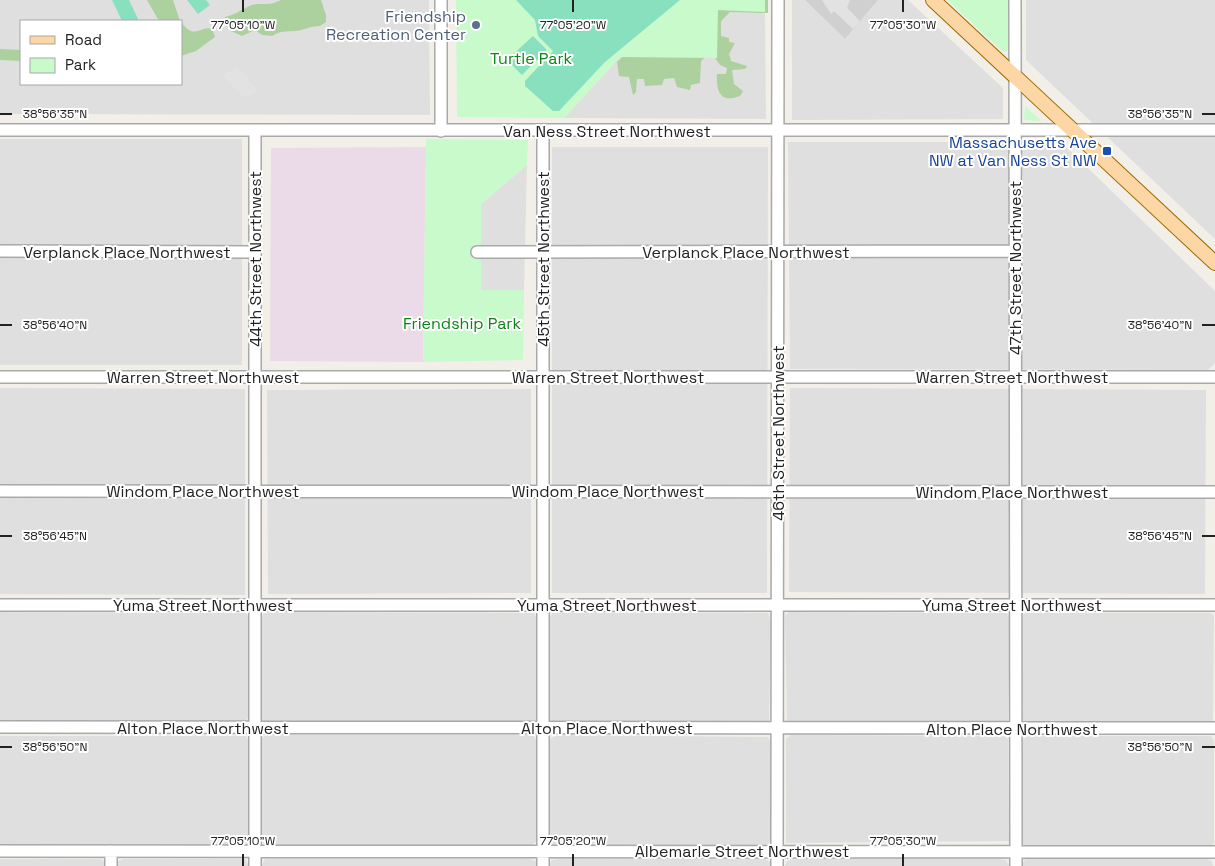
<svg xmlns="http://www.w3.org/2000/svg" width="1215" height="866" viewBox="0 0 1215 866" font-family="'Space Grotesk',sans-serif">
  <rect width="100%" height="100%" fill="#f2efe9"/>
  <!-- residential -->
  <path fill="#e0dfdf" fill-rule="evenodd" d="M 0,0 L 429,0 L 430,115 L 0,114 ZM 21,21 L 181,21 L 181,84 L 21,84 Z
    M 792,0 L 805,0 L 845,39 L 878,0 L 908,0 L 1003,88 L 1003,119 L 792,120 Z
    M 1026,0 L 1215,0 L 1215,239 L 1026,60 Z
    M 718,10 L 765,12 L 766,119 L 564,118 L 620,57 L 717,58 Z
    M 0,139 L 242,139 L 242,365 L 0,365 Z
    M 788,142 L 1061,142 L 1215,291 L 1215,363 L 1208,370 L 790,369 Z
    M 552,147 L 768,147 L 767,593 L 552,593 Z
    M 527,165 L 524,290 L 481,290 L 481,204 Z
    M 0,388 L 245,389 L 245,595 L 0,594 Z
    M 790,388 L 1206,390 L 1205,594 L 789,592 Z
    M 531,389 L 531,593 L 268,594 L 267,390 Z
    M 0,612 L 246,613 L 249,618 L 249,717 L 245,722 L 0,722 Z
    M 268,612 L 534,613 L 537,619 L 537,720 L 533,723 L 265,723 L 261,718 L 261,617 L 264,613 Z
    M 553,612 L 768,613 L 771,620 L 769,721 L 766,723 L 553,723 L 549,718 L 549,619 Z
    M 789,612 L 1006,613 L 1010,617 L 1008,721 L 787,721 L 785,616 Z
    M 1025,613 L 1211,613 L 1214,616 L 1213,721 L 1211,723 L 1026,723 L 1022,719 L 1022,616 Z
    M 266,735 L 533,735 L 537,741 L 537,841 L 531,846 L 265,845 L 261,839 L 261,739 Z
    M 559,735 L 768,737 L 771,743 L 770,842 L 765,846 L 553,845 L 549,839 L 549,746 L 551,738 Z
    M 791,735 L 1005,736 L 1008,739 L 1009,841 L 786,843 L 786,739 Z
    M 0,736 L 246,736 L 250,743 L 249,843 L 242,846 L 0,845 Z
    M 1027,736 L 1211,736 L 1214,740 L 1214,843 L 1212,846 L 1025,846 L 1023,844 L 1022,741 Z
    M 1030,858 L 1207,859 L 1212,861 L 1213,866 L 1022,866 L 1024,860 Z
    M 0,859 L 99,859 L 103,860 L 105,866 L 0,866 Z
    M 124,859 L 245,859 L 249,866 L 117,866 L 118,861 Z
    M 265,859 L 530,859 L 536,861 L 537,866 L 261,866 Z
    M 558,859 L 765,859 L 770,862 L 771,866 L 549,866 L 552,860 Z
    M 793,859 L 998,859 L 1006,860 L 1009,866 L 785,866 L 787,861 Z"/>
  <!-- industrial -->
  <path fill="#ebdbe8" d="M 426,147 L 423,362 L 270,361 L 271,148 Z"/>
  <!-- religious -->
  <path fill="#d0d0d0" d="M 805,0 L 878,0 L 845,39 Z"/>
  <!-- forest -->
  <path fill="#add19e" d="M 147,0 L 173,0 L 180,21 L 159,21 Z
    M 281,0 L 321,0 L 326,15 L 326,22 L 320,26 C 309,26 305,30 296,31 C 285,32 282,30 272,36 L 262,35 L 255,30 L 242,36 L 231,31 L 224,22 L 225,17 C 238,14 243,8 252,5 C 263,2 267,7 281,0 Z
    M 684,0 L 768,0 L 768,13 L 730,12 L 721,21 L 721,36 L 729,38 L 729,42 L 735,43 L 729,54 L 731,61 L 747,66 L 745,69 L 732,70 L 734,84 L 743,91 L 740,96 C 720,104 716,91 717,74 L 726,74 L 727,68 L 720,65 L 715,58 L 708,55 L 701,61 L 700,83 L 691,85 L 690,90 L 677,87 L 674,78 L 664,79 L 662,85 L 645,86 L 644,79 L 637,79 L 636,92 L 633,95 L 629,77 L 619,76 L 617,62 Z
    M 181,22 C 194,39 197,28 212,28 L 215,37 L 196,51 L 181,56 Z
    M 0,49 L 21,50 L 21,61 L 0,60 Z"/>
  <!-- park -->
  <path fill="#c8facc" d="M 456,0 L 765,0 L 765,12 L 718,10 L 717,58 L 620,57 L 564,118 L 457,117 Z
    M 947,0 L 1009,0 L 1008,51 L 1002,51 Z
    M 1025,106 L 1041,121 L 1024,120 Z
    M 426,139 L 528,140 L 527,165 L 481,204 L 481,290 L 524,290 L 523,360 L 423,362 Z"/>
  <!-- pitch -->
  <path fill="#88e0be" d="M 112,0 L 129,0 L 139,21 L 122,21 Z
    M 187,0 L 206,0 L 210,5 L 198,14 Z
    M 516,0 L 680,0 L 605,62 L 559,111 L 553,111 L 525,86 L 525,81 L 553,51 L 538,36 L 535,20 Z
    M 533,36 L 547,50 L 522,75 L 507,60 Z"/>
  <!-- parking -->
  <path fill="#e2e2e2" d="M 822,0 L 850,0 L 847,8 L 860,21 L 853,29 L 834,11 L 831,14 Z
    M 237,67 L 256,88 L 257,90 L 253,94 L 243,97 L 222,75 Z"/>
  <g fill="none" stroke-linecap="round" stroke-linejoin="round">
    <!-- minor casing -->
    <g stroke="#a9a9a9" stroke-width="14">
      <path id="minor" d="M 441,0 L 441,131
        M 1015,0 L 1016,866
        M 0,130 L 1215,130
        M 543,131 L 543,866
        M 0,251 L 255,252
        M 477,252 L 1015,251
        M 0,377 L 1215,377
        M 0,491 L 1215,492
        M 0,605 L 1215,605
        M 0,727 L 1215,728
        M 0,851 L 1215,852
        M 111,851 L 111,866
        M 255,866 L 255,131
        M 777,866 L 778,0"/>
    </g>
    <!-- major casing -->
    <g stroke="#a06b00" stroke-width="16">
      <path id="major" d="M 933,0 L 1215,263"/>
    </g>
    <!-- minor -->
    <use href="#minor" stroke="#fff" stroke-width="11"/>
    <!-- major -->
    <use href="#major" stroke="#fcd6a4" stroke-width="14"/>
  </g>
  <!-- ticks -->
  <path fill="none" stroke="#222" stroke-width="2" d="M 243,0 L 243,12M 573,0 L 573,12M 903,0 L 903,12M 0,114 L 12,114M 1202,114 L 1215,114M 0,325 L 12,325M 1202,325 L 1215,325M 0,536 L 12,536M 1202,536 L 1215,536M 0,747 L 12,747M 1202,747 L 1215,747M 243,854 L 243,866M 573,854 L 573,866M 903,854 L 903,866"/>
  <!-- markers -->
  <circle fill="#5c6f8a" stroke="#fff" stroke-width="2" cx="476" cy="25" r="5"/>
  <rect fill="#1a4fb4" stroke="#fff" stroke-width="2" x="1102" y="146" width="10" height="10" rx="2.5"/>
  <g text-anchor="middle" stroke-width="4" stroke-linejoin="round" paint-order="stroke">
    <!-- service labels -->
    <g font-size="16" fill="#4e5e75" stroke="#fff" text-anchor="end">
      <text x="466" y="22">Friendship<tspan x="466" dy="18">Recreation Center</tspan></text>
    </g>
    <!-- park labels -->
    <g font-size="16" fill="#0c8416" stroke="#fff">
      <text x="531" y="64">Turtle Park</text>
      <text x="462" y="329">Friendship Park</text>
    </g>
    <!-- street labels -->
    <g font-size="16" fill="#222" stroke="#fff">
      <text x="607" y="137">Van Ness Street Northwest</text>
      <text x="127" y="258">Verplanck Place Northwest</text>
      <text x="746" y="258">Verplanck Place Northwest</text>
      <text transform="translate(255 259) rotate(-90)" y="6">44th Street Northwest</text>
      <text transform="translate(543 259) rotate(-90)" y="6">45th Street Northwest</text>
      <text transform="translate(1015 268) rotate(-90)" y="6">47th Street Northwest</text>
      <text x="203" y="383">Warren Street Northwest</text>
      <text x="608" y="383">Warren Street Northwest</text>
      <text x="1012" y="383">Warren Street Northwest</text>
      <text transform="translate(778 433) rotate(-90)" y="6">46th Street Northwest</text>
      <text x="203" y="497">Windom Place Northwest</text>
      <text x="608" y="497">Windom Place Northwest</text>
      <text x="1012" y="498">Windom Place Northwest</text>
      <text x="203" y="611">Yuma Street Northwest</text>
      <text x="607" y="611">Yuma Street Northwest</text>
      <text x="1012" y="611">Yuma Street Northwest</text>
      <text x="203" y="734">Alton Place Northwest</text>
      <text x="607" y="734">Alton Place Northwest</text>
      <text x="1012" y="735">Alton Place Northwest</text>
      <text x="742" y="857">Albemarle Street Northwest</text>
    </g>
    <!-- transit labels -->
    <g font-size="16" fill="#164399" stroke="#fff" text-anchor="end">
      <text x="1097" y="148">Massachusetts Ave<tspan x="1097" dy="18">NW at Van Ness St NW</tspan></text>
    </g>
  </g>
  <g font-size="12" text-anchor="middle" fill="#222" stroke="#fff" stroke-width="4" stroke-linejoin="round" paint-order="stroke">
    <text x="243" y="29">77°05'10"W</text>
    <text x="573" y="29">77°05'20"W</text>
    <text x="903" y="29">77°05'30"W</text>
    <text x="1160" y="118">38°56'35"N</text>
    <text x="55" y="118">38°56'35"N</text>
    <text x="1160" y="329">38°56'40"N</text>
    <text x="55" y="329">38°56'40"N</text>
    <text x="1160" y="540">38°56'45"N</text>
    <text x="55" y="540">38°56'45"N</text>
    <text x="1160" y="751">38°56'50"N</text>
    <text x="55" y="751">38°56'50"N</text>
    <text x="243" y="845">77°05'10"W</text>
    <text x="573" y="845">77°05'20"W</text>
    <text x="903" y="845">77°05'30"W</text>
  </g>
  <!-- legend -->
  <rect x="20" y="20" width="162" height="65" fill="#ffffff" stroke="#a7a7a7"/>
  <rect x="30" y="36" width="25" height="8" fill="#fcd6a4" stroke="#a7a7a7"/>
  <text x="65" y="45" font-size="15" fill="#222222">Road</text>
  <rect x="30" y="58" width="25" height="15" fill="#c8facc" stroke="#a7a7a7"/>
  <text x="65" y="70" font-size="15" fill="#222222">Park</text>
</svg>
